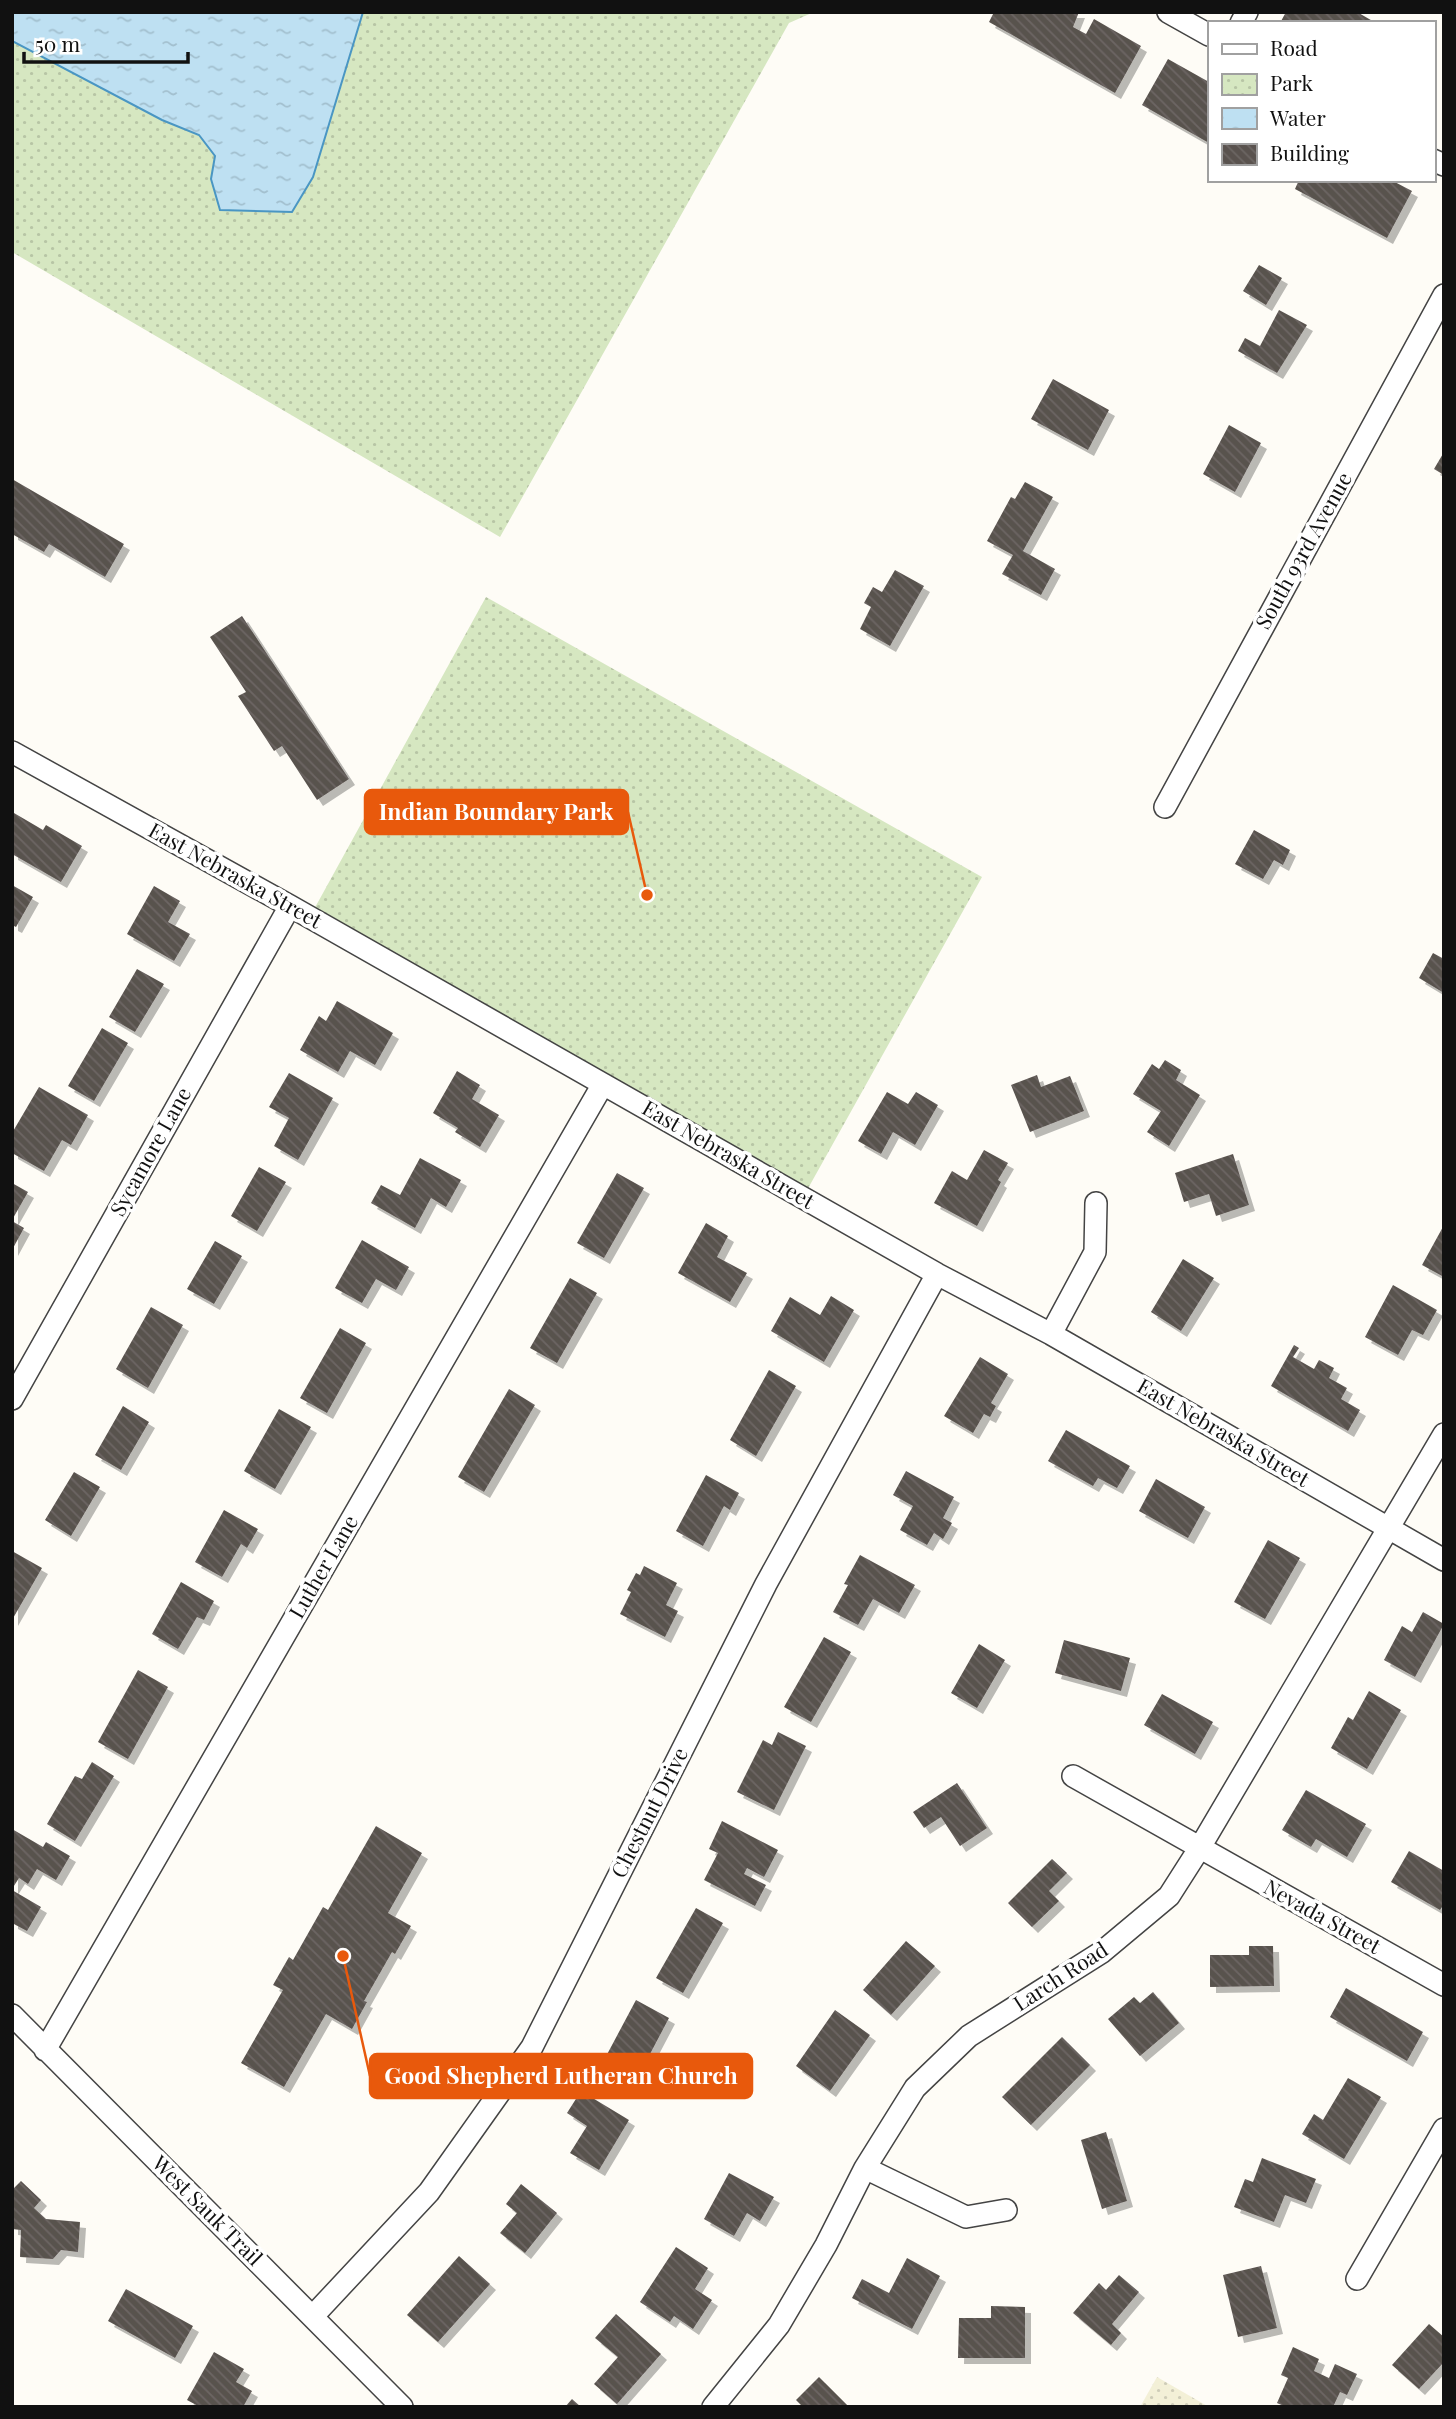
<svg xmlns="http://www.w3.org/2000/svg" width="1456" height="2419" viewBox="0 0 1456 2419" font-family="'Playfair Display',serif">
  <defs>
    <pattern id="farmland-dots" width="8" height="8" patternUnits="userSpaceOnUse" patternTransform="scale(1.75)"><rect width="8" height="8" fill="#f3f0d7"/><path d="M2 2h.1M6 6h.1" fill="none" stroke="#cfcdb8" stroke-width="1.8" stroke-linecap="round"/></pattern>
    <pattern id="park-dots" width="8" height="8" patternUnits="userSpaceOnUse" patternTransform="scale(1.75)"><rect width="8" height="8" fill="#d6e7c1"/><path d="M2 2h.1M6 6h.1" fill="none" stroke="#b7c5a5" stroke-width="1.8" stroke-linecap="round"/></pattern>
    <pattern id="water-ripples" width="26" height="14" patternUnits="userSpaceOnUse" patternTransform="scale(1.75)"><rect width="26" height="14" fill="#bee0f2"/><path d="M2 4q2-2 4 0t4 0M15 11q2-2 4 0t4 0" fill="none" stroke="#a2bfce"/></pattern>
    <pattern id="building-back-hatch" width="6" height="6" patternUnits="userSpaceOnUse" patternTransform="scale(1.75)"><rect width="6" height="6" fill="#59524e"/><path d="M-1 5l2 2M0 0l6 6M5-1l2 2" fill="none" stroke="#6c6663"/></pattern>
    <filter id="shadow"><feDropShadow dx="6" dy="6" stdDeviation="0" flood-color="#0004"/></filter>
  </defs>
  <rect width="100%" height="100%" fill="#fefcf6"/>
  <!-- farmland -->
  <path fill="url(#farmland-dots)" d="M 1157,2377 L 1209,2407 L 1140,2407 Z"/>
  <!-- park -->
  <path fill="url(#park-dots)" d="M 12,12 L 814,12 L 789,23 L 500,537 L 12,252 Z
    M 486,597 L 982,877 L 806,1192 L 312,913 Z"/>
  <!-- water -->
  <path fill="url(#water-ripples)" stroke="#4a96c3" stroke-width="2" d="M 12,12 L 363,12 L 313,177 L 292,212 L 220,210 L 211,179 L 215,156 L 199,135 L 162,120 L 12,41 Z"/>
  <!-- building -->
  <path fill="url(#building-back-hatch)" filter="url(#shadow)" d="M 994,12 L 1079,12 L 1073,27 L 1086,34 L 1094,19 L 1141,46 L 1115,93 L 989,22 Z
    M 1286,12 L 1357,12 L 1376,23 L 1280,23 Z
    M 1168,59 L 1209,82 L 1209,143 L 1142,105 Z
    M 1299,180 L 1391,180 L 1412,191 L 1387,238 L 1295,189 Z
    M 1259,265 L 1282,278 L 1266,305 L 1243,291 Z
    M 1279,310 L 1307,325 L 1277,373 L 1238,351 L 1245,338 L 1260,346 Z
    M 1053,379 L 1109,410 L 1088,450 L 1031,419 Z
    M 1229,425 L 1261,443 L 1235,492 L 1203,474 Z
    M 1444,452 L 1444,475 L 1434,469 Z
    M 12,479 L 124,544 L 105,577 L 49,544 L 44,552 L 12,534 Z
    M 1025,482 L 1053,497 L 1023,551 L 1055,569 L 1041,595 L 1002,574 L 1013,555 L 987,541 L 1011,497 L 1015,499 Z
    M 895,570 L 924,586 L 890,646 L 860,629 L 871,607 L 864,603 L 873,587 L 882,592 Z
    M 242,616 L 349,779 L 317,800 L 282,746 L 274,751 L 238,696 L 246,692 L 210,637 Z
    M 14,813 L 43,830 L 46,825 L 82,846 L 61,882 L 12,854 Z
    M 1254,830 L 1290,850 L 1283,865 L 1274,860 L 1263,879 L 1235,864 Z
    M 12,885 L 33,897 L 16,927 L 12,925 Z
    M 154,886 L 180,901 L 168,922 L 190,934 L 174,961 L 127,934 Z
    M 1433,953 L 1444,959 L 1444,993 L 1419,978 Z
    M 137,969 L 164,984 L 135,1032 L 109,1017 Z
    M 337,1001 L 393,1033 L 375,1065 L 350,1051 L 338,1072 L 300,1050 L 319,1016 L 326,1021 Z
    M 102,1028 L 128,1043 L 94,1101 L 68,1086 Z
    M 1165,1060 L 1181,1070 L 1176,1080 L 1200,1095 L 1169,1146 L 1147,1132 L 1161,1111 L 1133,1094 L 1152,1064 L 1159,1069 Z
    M 457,1071 L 480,1085 L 472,1099 L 499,1115 L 480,1147 L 455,1132 L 458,1128 L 433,1113 Z
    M 289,1073 L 333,1098 L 298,1160 L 274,1146 L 289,1118 L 269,1107 Z
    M 1037,1075 L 1041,1087 L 1070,1076 L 1084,1111 L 1030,1132 L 1011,1085 Z
    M 39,1087 L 88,1115 L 71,1145 L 62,1140 L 44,1171 L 12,1153 L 12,1133 Z
    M 887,1092 L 908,1104 L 916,1092 L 938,1105 L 915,1145 L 893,1132 L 881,1154 L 858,1141 Z
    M 984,1150 L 1008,1163 L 998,1180 L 1001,1182 L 977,1226 L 934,1203 L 952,1171 L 967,1180 Z
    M 1233,1154 L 1249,1205 L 1216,1216 L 1209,1194 L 1184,1202 L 1175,1173 Z
    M 420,1158 L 461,1180 L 446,1207 L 431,1198 L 415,1228 L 371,1203 L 381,1185 L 400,1195 Z
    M 259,1167 L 286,1182 L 257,1231 L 231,1216 Z
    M 617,1173 L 644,1188 L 604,1258 L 577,1243 Z
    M 12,1183 L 28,1192 L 12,1220 Z
    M 12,1221 L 24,1228 L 12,1250 Z
    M 706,1223 L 728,1236 L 717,1257 L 747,1273 L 730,1302 L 678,1273 Z
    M 1444,1225 L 1444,1277 L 1422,1265 Z
    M 362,1240 L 409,1267 L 396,1290 L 376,1279 L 362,1303 L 335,1288 Z
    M 215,1241 L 242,1256 L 214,1304 L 187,1289 Z
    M 1183,1259 L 1214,1278 L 1181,1331 L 1151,1312 Z
    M 570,1278 L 597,1293 L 557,1363 L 530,1348 Z
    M 1393,1285 L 1437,1310 L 1423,1335 L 1412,1330 L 1398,1355 L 1365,1337 Z
    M 831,1296 L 854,1310 L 824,1362 L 771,1331 L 790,1297 L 820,1315 Z
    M 151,1307 L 183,1325 L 148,1388 L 116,1369 Z
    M 340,1328 L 366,1343 L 327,1413 L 300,1398 Z
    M 1294,1345 L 1299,1348 L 1293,1357 L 1314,1369 L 1319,1360 L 1334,1368 L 1329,1378 L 1347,1388 L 1341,1399 L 1360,1410 L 1348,1431 L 1271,1386 Z
    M 980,1357 L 1008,1374 L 991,1403 L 996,1406 L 990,1417 L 984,1414 L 973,1433 L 944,1416 Z
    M 769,1370 L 796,1386 L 756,1456 L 730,1440 Z
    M 509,1389 L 535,1405 L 484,1492 L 458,1477 Z
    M 123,1406 L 149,1422 L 121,1470 L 95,1455 Z
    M 279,1409 L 311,1427 L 275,1489 L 244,1471 Z
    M 1066,1430 L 1130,1466 L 1117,1488 L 1098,1478 L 1093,1486 L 1048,1461 Z
    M 906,1471 L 954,1497 L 943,1518 L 952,1523 L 943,1539 L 934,1533 L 927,1545 L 900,1530 L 913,1506 L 893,1495 Z
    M 74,1472 L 100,1487 L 71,1536 L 45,1520 Z
    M 706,1475 L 739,1493 L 730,1510 L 724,1506 L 703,1546 L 676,1531 Z
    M 1156,1479 L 1205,1507 L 1188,1538 L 1139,1511 Z
    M 224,1510 L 258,1529 L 247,1548 L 241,1544 L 222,1577 L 195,1562 Z
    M 1268,1540 L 1300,1558 L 1265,1619 L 1234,1602 Z
    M 12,1551 L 42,1568 L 12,1620 Z
    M 860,1555 L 915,1585 L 899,1613 L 873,1599 L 858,1625 L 833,1612 L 848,1585 L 844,1584 Z
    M 644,1566 L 677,1583 L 666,1605 L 678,1611 L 665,1637 L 620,1614 L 631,1592 L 627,1590 L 636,1573 L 640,1575 Z
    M 181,1582 L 214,1601 L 204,1620 L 197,1617 L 178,1649 L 152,1634 Z
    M 1423,1612 L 1444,1624 L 1415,1677 L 1384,1660 L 1402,1626 L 1412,1632 Z
    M 824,1637 L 851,1652 L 811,1722 L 784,1707 Z
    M 1064,1640 L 1130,1658 L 1121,1691 L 1055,1673 Z
    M 979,1644 L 1005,1660 L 977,1708 L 951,1693 Z
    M 138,1670 L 168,1687 L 128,1759 L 98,1742 Z
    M 1369,1691 L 1401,1710 L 1367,1769 L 1331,1748 L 1348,1717 L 1353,1720 Z
    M 1162,1694 L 1213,1722 L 1195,1754 L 1144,1725 Z
    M 778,1732 L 806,1746 L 774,1810 L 737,1792 L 763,1740 L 772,1745 Z
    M 92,1762 L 114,1776 L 75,1841 L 47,1824 L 75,1776 L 82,1779 Z
    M 957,1783 L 987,1828 L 960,1846 L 941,1817 L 924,1828 L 913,1812 Z
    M 1306,1790 L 1366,1824 L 1347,1857 L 1316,1839 L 1311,1847 L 1282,1830 Z
    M 722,1821 L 778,1850 L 764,1877 L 747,1868 L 744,1874 L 766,1885 L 755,1906 L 704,1880 L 718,1853 L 709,1849 Z
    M 376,1826 L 422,1853 L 388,1913 L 411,1926 L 395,1954 L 392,1952 L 364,2001 L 367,2002 L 352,2029 L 326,2014 L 284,2087 L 241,2063 L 283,1990 L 273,1985 L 289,1957 L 293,1960 L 323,1907 L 328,1910 Z
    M 12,1829 L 43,1847 L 46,1842 L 70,1856 L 56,1880 L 37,1869 L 28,1884 L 19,1878 L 12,1889 Z
    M 1409,1851 L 1444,1871 L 1444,1904 L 1440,1910 L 1391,1882 Z
    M 1052,1859 L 1067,1873 L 1049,1891 L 1059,1901 L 1032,1927 L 1008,1903 Z
    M 12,1890 L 41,1907 L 27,1931 L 12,1923 Z
    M 696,1908 L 723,1923 L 683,1993 L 656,1978 Z
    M 906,1941 L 935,1966 L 891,2015 L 863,1990 Z
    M 1249,1946 L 1273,1946 L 1274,1986 L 1210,1987 L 1210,1955 L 1249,1955 Z
    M 1346,1988 L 1423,2032 L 1407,2061 L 1330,2017 Z
    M 1153,1992 L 1179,2023 L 1140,2056 L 1108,2019 L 1134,1997 L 1140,2003 Z
    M 636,2000 L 669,2018 L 650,2054 L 661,2060 L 648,2086 L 603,2062 Z
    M 835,2010 L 870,2035 L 830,2091 L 796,2066 Z
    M 1062,2037 L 1090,2065 L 1031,2125 L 1002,2097 Z
    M 1348,2078 L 1381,2097 L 1344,2159 L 1302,2134 L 1314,2114 L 1323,2120 Z
    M 581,2091 L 629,2120 L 599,2170 L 570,2153 L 587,2126 L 567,2113 Z
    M 1106,2132 L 1127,2201 L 1102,2209 L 1081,2140 Z
    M 1262,2158 L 1316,2179 L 1306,2203 L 1285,2195 L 1274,2222 L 1234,2207 L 1245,2179 L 1253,2182 Z
    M 729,2173 L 774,2197 L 760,2221 L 747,2213 L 734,2236 L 704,2219 Z
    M 21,2181 L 41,2200 L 34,2208 L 46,2219 L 80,2222 L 78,2252 L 61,2250 L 53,2259 L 20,2257 L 21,2230 L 12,2229 L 12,2190 Z
    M 521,2184 L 557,2213 L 525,2253 L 500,2233 L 517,2213 L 506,2204 Z
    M 676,2247 L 708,2268 L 695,2289 L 712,2300 L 693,2329 L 674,2316 L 670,2322 L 640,2302 Z
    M 459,2256 L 490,2284 L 438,2342 L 407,2315 Z
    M 907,2258 L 940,2276 L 912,2329 L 852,2298 L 862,2279 L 889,2293 Z
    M 1261,2266 L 1277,2328 L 1238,2337 L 1223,2275 Z
    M 1119,2275 L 1139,2292 L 1112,2324 L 1121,2333 L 1111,2345 L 1073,2313 L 1099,2283 L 1106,2290 Z
    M 126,2289 L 193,2326 L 175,2358 L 108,2321 Z
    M 991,2306 L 1025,2307 L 1025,2358 L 958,2358 L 959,2318 L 991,2318 Z
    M 616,2314 L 661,2354 L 617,2404 L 594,2384 L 618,2357 L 595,2338 Z
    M 1429,2324 L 1444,2337 L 1444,2362 L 1419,2389 L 1392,2365 Z
    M 1293,2347 L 1319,2359 L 1314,2371 L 1329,2378 L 1335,2364 L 1357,2374 L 1347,2395 L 1340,2392 L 1333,2407 L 1286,2407 L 1277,2403 L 1288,2378 L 1281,2375 Z
    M 214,2352 L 244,2369 L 236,2382 L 252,2391 L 243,2407 L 200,2407 L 187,2400 Z
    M 819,2377 L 849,2407 L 803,2407 L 796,2400 Z
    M 572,2399 L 581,2407 L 565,2407 Z"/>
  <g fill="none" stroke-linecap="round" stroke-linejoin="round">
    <!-- street casing -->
    <g stroke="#444" stroke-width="24">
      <path id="street" d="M 1168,12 L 1209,35
        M 1241,23 L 1247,12
        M 1433,160 L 1444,165
        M 12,752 L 290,906 L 937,1274 L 1051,1334 L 1444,1560
        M 1165,807 L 1444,295
        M 1051,1334 L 1095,1252 L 1096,1203
        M 12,1399 L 290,906
        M 1073,1776 L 1444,1985
        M 12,2015 L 402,2407
        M 45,2050 L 603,1084
        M 865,2168 L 966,2217 L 1006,2210
        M 1357,2279 L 1444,2129
        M 313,2316 L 429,2192 L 532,2047 L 766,1584 L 937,1274
        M 713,2407 L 779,2325 L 826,2245 L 865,2168 L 915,2088 L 969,2036 L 1102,1952 L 1169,1896 L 1199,1849 L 1444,1434"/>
    </g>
    <!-- street -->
    <use href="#street" stroke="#fff" stroke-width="21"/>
  </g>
  <g text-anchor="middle" stroke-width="7" stroke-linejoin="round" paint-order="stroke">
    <!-- street labels -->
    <g font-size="21" fill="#111" stroke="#fff">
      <text transform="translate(1304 551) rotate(-61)" y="7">South 93rd Avenue</text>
      <text transform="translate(235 876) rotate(29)" y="7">East Nebraska Street</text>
      <text transform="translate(151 1152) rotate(-61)" y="7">Sycamore Lane</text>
      <text transform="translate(728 1155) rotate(30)" y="7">East Nebraska Street</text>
      <text transform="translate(1223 1433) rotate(30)" y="7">East Nebraska Street</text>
      <text transform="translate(324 1567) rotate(-60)" y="7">Luther Lane</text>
      <text transform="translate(650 1813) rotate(-63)" y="7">Chestnut Drive</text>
      <text transform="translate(1322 1917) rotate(29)" y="7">Nevada Street</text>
      <text transform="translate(1061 1977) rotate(-33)" y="7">Larch Road</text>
      <text transform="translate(207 2211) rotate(45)" y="7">West Sauk Trail</text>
    </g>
  </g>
  <!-- callouts -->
  <path fill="none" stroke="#e8590c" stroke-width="2.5" d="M647 895L628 812M343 1956L370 2076"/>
  <g fill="#e8590c" stroke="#fff" stroke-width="2.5">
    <circle cx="647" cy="895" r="7"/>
    <circle cx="343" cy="1956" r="7"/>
  </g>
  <g fill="#e8590c" stroke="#e8590c" stroke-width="2.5">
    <rect x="365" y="790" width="263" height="44" rx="7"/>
    <rect x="370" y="2054" width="382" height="44" rx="7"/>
  </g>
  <g font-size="23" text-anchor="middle" font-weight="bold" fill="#fff">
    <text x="496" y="820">Indian Boundary Park</text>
    <text x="561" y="2084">Good Shepherd Lutheran Church</text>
  </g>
  <!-- border -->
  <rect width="1456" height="2419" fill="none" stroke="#111111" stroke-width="28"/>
  <!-- legend -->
  <rect x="1208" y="21" width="228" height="161" fill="#ffffff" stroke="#a0a0a0" stroke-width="2"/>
  <rect x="1222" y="44" width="35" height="10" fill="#ffffff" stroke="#a0a0a0" stroke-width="2"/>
  <text x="1270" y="56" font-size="21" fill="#111111">Road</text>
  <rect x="1222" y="74" width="35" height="21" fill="url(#park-dots)" stroke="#a0a0a0" stroke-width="2"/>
  <text x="1270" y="91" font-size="21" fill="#111111">Park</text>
  <rect x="1222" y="108" width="35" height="21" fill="url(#water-ripples)" stroke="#a0a0a0" stroke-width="2"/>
  <text x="1270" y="126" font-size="21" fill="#111111">Water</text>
  <rect x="1222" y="144" width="35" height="21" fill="url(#building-back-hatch)" stroke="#a0a0a0" stroke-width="2"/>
  <text x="1270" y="161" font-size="21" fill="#111111">Building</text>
  <!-- scale -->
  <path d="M24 52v10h164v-10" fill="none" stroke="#111111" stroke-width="3.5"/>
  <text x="35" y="52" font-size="21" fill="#111111" stroke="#ffffff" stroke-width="5" paint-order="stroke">50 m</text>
</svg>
